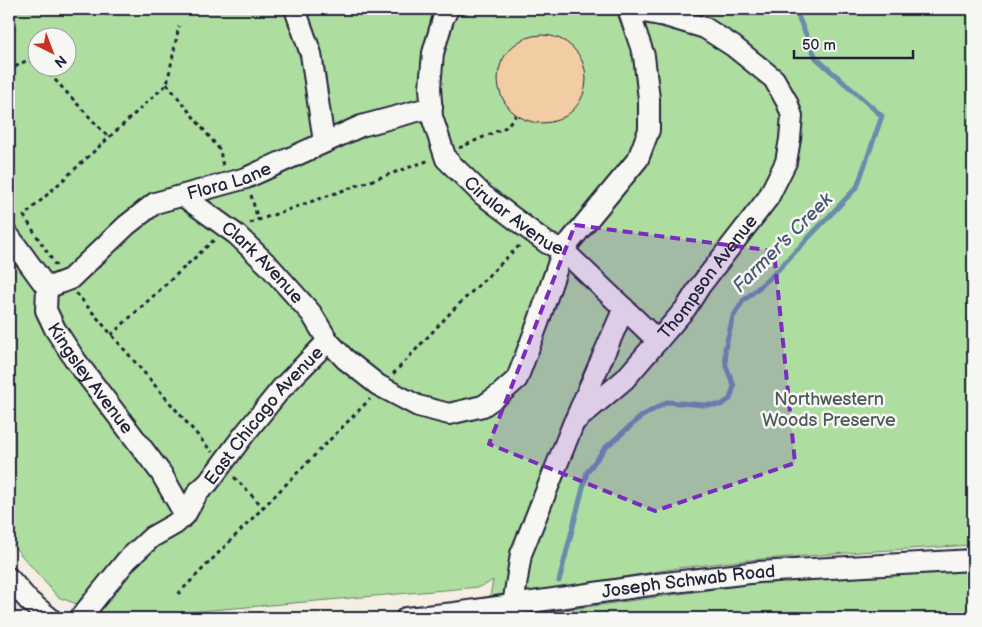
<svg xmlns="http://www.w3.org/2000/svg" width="982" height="627" viewBox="0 0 982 627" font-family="'Balsamiq Sans',sans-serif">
  <rect width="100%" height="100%" fill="#f5eee2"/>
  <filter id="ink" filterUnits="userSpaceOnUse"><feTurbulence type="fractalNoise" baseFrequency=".02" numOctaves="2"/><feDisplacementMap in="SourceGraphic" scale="10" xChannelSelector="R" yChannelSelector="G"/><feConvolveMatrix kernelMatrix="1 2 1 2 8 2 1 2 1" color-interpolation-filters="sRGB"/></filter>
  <g filter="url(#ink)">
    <!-- built -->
    <path fill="#f4e4cf" d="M 9,599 L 25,618 L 9,618 Z
      M 973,613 L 973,618 L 910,618 Z"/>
    <!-- green -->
    <path fill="#adde9f" stroke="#68806d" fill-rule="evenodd" d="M 9,9 L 973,9 L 973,545 L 875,551 L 748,560 L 678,568 L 549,589 L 490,596 L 493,580 L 487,584 L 479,587 L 119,618 L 114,618 L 58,597 L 9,541 ZM 38,38 L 68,38 L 68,68 L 38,68 Z
      M 973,570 L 973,613 L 910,618 L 508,618 L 729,587 L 782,581 Z"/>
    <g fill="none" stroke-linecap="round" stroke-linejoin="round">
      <!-- stream -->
      <path stroke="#688cac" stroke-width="5" d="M 559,581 L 587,472 L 605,448 L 642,416 L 667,402 L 704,405 L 721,405 L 730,399 L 734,386 L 726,366 L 725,349 L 733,317 L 743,301 L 771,277 L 857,187 L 882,116 L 816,58 L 795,9"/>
    </g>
    <!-- building -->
    <path fill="#f2cca2" stroke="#22223b" d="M498 79a44 44 0 1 1 88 0a44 44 0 1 1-88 0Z"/>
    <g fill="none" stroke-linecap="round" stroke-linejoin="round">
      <!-- minor casing -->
      <g stroke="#22223b" stroke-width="24">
        <g id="minor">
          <path d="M 295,9 L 311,54 L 324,142"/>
          <path id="s1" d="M 448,9 L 443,19 L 433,53 L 430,87 L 432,117 L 446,159 L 483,195 L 547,243 L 563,250 L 658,341"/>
          <path id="s2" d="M 183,196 L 237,235 L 270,267 L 311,313 L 328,341"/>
          <path id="s3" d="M 9,236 L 47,288 L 46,310 L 55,329 L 76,361 L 161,473 L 185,515"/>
          <path id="s4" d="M 47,288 L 70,279 L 127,225 L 155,203 L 246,178 L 361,126 L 432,107"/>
          <path d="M 576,418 L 624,308"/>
          <path d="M 9,578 L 29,601 L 50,618"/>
          <path id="s5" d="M 513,605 L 521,554 L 574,422 L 625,379 L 686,308 L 700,286 L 768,198 L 786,162 L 790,139 L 792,116 L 787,102 L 774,79 L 733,46 L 705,28 L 665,16 L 628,9"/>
          <path id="s6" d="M 80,618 L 127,560 L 152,537 L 175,524 L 185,515 L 198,492 L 208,483 L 243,436 L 281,389 L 328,341 L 345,359 L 378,385 L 418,406 L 449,414 L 483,406 L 500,394 L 517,379 L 538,323 L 563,250 L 638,159 L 649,130 L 649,99 L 644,56 L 628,9"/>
          <path id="s7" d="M 406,618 L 455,613 L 657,584 L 758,572 L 973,560"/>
        </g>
      </g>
      <!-- path -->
      <path stroke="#22223b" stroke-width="3" stroke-dasharray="4 4" stroke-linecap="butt" d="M 44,68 L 108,137
        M 9,72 C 18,65 26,57 38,63
        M 167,84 L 220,150 L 223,167
        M 459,148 L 506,127 L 516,115
        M 251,195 L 258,220
        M 250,223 L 430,160
        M 56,266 L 24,216 L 167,84 L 179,26
        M 76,293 L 212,452
        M 111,335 L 215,239
        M 393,374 L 453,310 L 520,245
        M 234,477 L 263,507
        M 178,594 L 370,399"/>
      <!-- minor -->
      <use href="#minor" stroke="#f6f6f2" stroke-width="20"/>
    </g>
  </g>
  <!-- marked area -->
  <path fill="#7b2cbf" fill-opacity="0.2" stroke="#7b2cbf" stroke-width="4" stroke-dasharray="10 6" stroke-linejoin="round" d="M 575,225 L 774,251 L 795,463 L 655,511 L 489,444 Z"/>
  <g text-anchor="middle" stroke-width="5" stroke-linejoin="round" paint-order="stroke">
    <!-- street labels -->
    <g font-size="18" fill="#22223b" stroke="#f6f6f2">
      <text dy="6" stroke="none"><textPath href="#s4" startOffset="216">Flora Lane</textPath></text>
      <text dy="6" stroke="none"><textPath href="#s1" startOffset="244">Cirular Avenue</textPath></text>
      <text dy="6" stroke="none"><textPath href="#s2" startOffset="104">Clark Avenue</textPath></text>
      <text dy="6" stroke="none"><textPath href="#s5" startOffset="392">Thompson Avenue</textPath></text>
      <text dy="6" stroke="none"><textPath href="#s3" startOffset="168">Kingsley Avenue</textPath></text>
      <text dy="6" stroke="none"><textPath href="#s6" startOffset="276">East Chicago Avenue</textPath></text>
      <text dy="6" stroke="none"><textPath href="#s7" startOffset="285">Joseph Schwab Road</textPath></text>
    </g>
    <!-- park labels -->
    <g font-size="18" fill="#4c5a59" stroke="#f6f6f2">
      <text x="829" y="405">Northwestern<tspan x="829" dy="21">Woods Preserve</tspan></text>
    </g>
    <!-- water labels -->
    <g font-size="19" font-style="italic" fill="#455774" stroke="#f6f6f2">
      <text transform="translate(782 242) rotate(-45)" y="7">Farmer's Creek</text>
    </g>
  </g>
  <!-- margin -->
  <rect width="982" height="627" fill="none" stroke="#f6f6f2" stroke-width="30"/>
  <rect x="15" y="15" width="952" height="597" fill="none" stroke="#22223b" stroke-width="2" filter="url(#ink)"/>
  <!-- north arrow -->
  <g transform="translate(52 52) rotate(138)"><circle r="24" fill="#f6f6f2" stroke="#a1a1a9"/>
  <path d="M0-4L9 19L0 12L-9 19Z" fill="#c8321e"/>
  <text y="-8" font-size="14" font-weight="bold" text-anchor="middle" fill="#22223b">N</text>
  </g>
  <!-- scale -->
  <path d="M794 50v8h119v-8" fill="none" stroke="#22223b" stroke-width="2.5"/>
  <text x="802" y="50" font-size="15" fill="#22223b" stroke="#f6f6f2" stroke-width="4" paint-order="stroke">50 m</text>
</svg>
